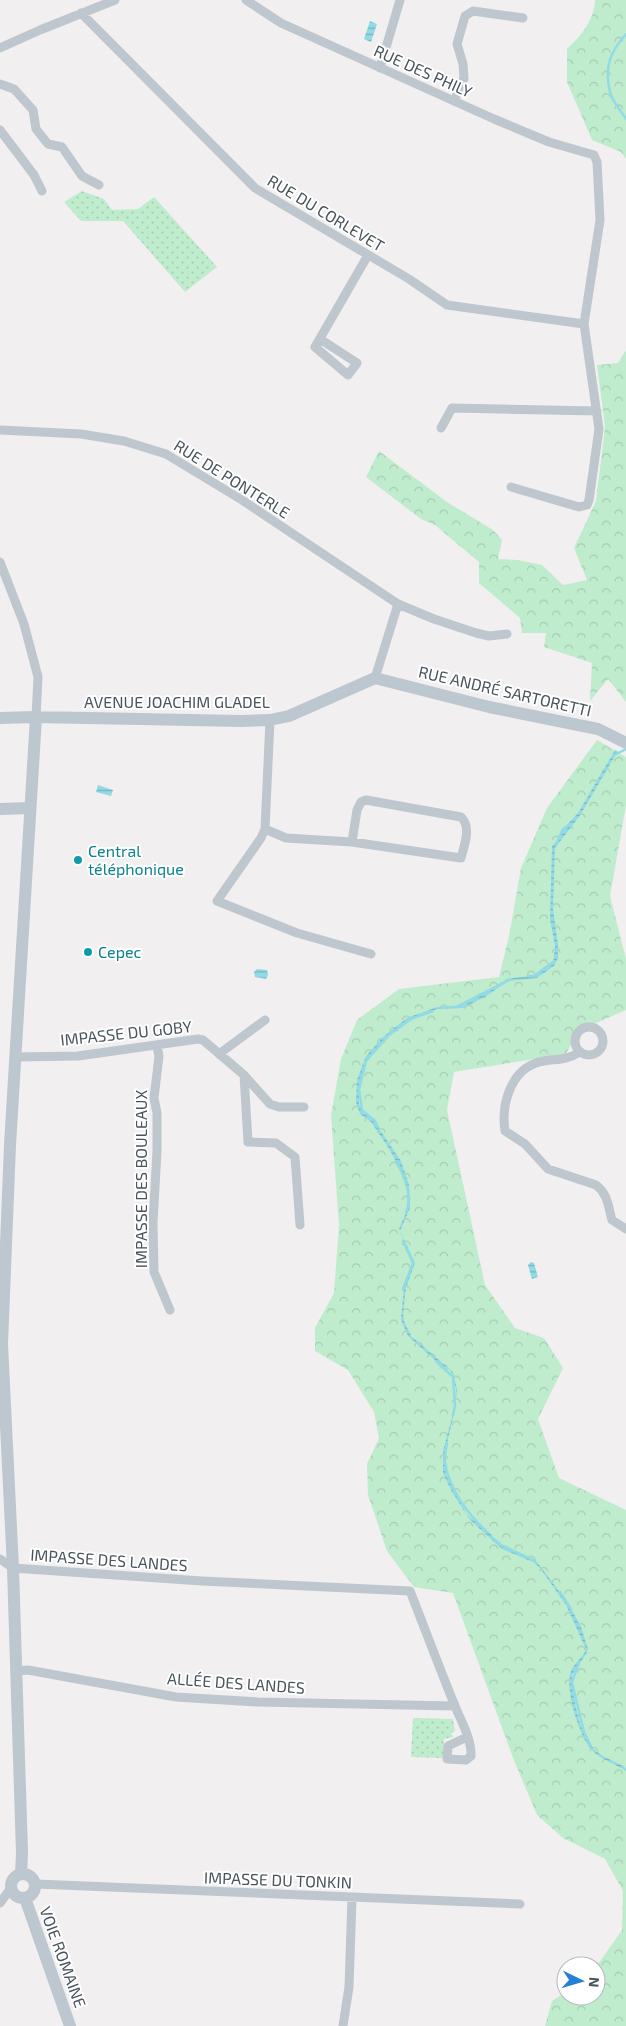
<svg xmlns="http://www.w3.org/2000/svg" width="626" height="2026" viewBox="0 0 626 2026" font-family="'Exo 2',sans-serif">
  <defs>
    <pattern id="forest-crowns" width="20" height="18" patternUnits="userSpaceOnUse" patternTransform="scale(1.25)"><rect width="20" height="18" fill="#c0ecce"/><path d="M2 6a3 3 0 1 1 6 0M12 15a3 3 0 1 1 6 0" fill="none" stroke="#a6ccb3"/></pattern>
    <pattern id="park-dots" width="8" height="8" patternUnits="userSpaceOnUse" patternTransform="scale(1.25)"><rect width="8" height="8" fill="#c0ecce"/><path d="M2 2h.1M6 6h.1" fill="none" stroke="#a6ccb3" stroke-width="1.8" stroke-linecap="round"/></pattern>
    <pattern id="water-rules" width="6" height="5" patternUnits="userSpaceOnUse" patternTransform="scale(1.25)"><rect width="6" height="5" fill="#90dbe6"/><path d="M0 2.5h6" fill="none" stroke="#78b4bd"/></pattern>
  </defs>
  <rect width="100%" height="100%" fill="#f1efef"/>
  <!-- forest -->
  <path fill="url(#forest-crowns)" d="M 595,0 L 626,0 L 626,159 L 621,152 L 592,140 L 567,82 L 567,49 C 582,35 594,20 595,0 Z
    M 626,350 L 626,702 L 608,679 L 590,701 L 592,663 L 544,647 L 546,633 L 522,633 L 520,618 L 479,583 L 479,562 L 435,525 L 421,519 L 366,477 L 379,451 L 447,502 L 493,530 L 502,540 L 498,559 L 518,560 L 542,565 L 563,585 L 587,580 L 574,548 L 596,501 L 605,427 L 597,365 L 618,363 Z
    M 597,740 L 626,757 L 626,805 L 610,896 L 626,959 L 626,1010 L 578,1031 L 566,1054 L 454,1072 L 447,1110 L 485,1285 L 515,1328 L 544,1338 L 563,1368 L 538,1419 L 559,1478 L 626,1510 L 626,2026 L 545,2026 L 552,2001 L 566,1992 L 566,1996 L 596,1996 L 596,1967 L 622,1930 L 623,1891 L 605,1859 L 563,1838 L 537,1815 L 513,1758 L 453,1593 L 414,1587 L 387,1551 L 368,1495 L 367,1464 L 379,1438 L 374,1412 L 348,1370 L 315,1351 L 315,1328 L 334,1293 L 339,1225 L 331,1115 L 341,1059 L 357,1020 L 399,989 L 499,977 L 509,936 L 521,868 L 547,808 Z"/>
  <!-- park -->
  <path fill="url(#park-dots)" d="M 82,191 L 104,199 L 112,210 L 138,209 L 154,197 L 217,267 L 185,292 L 123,221 L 81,221 L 64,202 Z
    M 413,1718 L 453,1719 L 455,1731 L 451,1733 L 453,1737 L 444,1739 L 443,1758 L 411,1757 Z"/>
  <!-- water -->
  <path fill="url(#water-rules)" d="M 370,21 L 377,24 L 371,42 L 364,39 Z
    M 615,750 L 618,751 L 579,817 L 555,848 L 553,909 L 558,945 L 558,958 L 554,966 L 537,978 L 508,981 L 485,997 L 463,1008 L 437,1009 L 406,1021 L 385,1038 L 366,1062 L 359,1088 L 359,1104 L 363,1112 L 374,1121 L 401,1161 L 409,1185 L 410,1208 L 400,1231 L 415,1263 L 406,1288 L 403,1313 L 404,1321 L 411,1336 L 453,1372 L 457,1389 L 455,1409 L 445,1452 L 446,1475 L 467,1515 L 488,1531 L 501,1546 L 537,1562 L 568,1603 L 581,1627 L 588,1649 L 586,1654 L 572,1675 C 573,1697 579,1736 596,1751 C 604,1758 617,1762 626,1768 L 626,1771 C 616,1764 602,1760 593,1751 C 580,1739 564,1689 571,1671 C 574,1663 583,1658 586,1649 L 566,1605 L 540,1568 L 533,1562 L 502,1549 L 470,1520 L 452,1492 L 443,1473 L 443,1451 L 455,1406 L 456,1389 L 451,1371 L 436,1361 L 408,1336 L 401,1320 L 404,1286 L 413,1263 L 399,1229 L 408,1208 L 407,1188 L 404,1176 L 388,1147 L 371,1122 L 360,1114 L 356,1102 L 357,1080 L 366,1056 L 383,1037 L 407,1018 L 437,1007 L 464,1005 L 507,979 L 536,975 L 553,964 L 555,946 L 550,919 L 552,846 L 560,837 L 564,828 L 578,813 Z
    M 98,785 L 113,790 L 111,796 L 96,792 Z
    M 257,969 L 267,970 L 268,975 L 266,979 L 255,977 L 254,972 Z
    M 531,1262 L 534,1263 L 538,1277 L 532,1279 L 528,1265 Z"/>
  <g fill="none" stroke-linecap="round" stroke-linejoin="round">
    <!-- stream -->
    <path stroke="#90dbe6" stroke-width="2.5" d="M 626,34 C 610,52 604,67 610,92 C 612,101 621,111 626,119
      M 614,755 L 626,749
      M 557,842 L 563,829 L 566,828
      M 528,976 L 534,976 L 553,962
      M 458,1006 L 511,979
      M 378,1127 L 375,1121 L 362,1110 L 359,1089 L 366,1061 L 389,1035 L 411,1019 L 433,1011
      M 396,1161 C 404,1175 413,1196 406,1213
      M 403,1241 L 413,1263 L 403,1289
      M 436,1361 L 453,1377 L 455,1406 L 453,1415
      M 447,1443 C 446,1449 444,1456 445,1462 C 448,1487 467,1513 485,1530
      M 494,1539 L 501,1545 L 535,1561
      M 560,1592 L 571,1609
      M 579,1663 L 572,1682 L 584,1732 L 591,1746"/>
    <!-- street -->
    <path stroke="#bec7cd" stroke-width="9" d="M 246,0 L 281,23 L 494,119 L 549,142 L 594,155 L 597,162 L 600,220 L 584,324 L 599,429 L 589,500 L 587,505 L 579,507 L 511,487
      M 81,13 L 255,188 L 409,279 L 447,305 L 584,324
      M 0,48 L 40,30 L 115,0
      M 380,68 L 400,0
      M 0,84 L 14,89 L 33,110 L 36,129 L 48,144 L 62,147 L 82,176 L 99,185
      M 454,101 L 464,78 L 463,64 L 457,44 L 465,16 L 473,11 L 523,18
      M 0,130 L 34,175 L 42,191
      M 320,339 L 357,363 L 348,375 L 315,347 L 368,255
      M 441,428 L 452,408 L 597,411
      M 0,430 L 81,434 L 124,441 L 166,454 L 242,500 L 398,604 L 434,619 L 476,633 L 489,636 L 507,634
      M 0,562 L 24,624 L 38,677 L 36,717
      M 375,678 L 398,604
      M 270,720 L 265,829 L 261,838 L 217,901 L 297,933 L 371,954
      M 265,829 L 286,838 L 352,842 L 461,858 C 464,846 472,827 461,817 L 366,800 L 361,802 L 357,810 L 352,842
      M575 1041a14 14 0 1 1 28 0a14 14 0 1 1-28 0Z
      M 157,1046 L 159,1056 L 154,1098 L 157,1113 L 157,1151 L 153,1223 L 154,1272 L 170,1310
      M 580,1052 C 562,1063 552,1057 536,1063 C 510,1072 501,1106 505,1131 L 525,1144 L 548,1169 L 596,1185 C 608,1194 608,1206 612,1220 L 626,1229
      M 219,1054 L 265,1020
      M 16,1057 L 78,1056 L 198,1039 L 203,1040 L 244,1075 L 270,1104 L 279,1107 L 304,1107
      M 244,1075 L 248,1142 L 276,1143 L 295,1157 L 300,1225
      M 0,1559 L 13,1568 L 202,1581 L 410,1591 C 425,1629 439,1667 455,1706 C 461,1721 472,1740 471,1756 L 466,1760 L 447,1759 L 448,1746 L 467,1737
      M 17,1671 L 28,1670 L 176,1697 L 258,1702 L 455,1706
      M 36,1884 L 520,1904
      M 0,1903 L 11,1888
      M 343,2026 L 349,1987 L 352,1898"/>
    <!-- secondary -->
    <path stroke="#bcc7cf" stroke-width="12" d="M 0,718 L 36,717 L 241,721 L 270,720 L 289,716 L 375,678 L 489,707 L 598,729 L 626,743
      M 0,809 L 30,808
      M11 1886a12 12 0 1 1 24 0a12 12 0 1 1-24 0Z
      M 21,1874 L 22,1853 L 13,1568 L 2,1344 L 10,1145 L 36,717
      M 25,1898 L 70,2026"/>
  </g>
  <!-- markers -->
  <g fill="#0f9aa8" stroke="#fff" stroke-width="2">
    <circle cx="78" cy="860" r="5"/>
    <circle cx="88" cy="952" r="5"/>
  </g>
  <g text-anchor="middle" stroke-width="4" stroke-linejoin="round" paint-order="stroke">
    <!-- street labels -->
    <g font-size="16" fill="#48545b" stroke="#fff">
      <text transform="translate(423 71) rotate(24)" y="6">RUE DES PHILY</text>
      <text transform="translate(326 213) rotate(31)" y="6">RUE DU CORLEVET</text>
      <text transform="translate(232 479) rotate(32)" y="6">RUE DE PONTERLE</text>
      <text transform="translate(505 691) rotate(13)" y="6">RUE ANDRÉ SARTORETTI</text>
      <text x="177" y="708">AVENUE JOACHIM GLADEL</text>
      <text transform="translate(126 1033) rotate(-6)" y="6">IMPASSE DU GOBY</text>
      <text transform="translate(141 1179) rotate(-90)" y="6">IMPASSE DES BOULEAUX</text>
      <text transform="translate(109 1560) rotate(4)" y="6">IMPASSE DES LANDES</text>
      <text transform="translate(236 1683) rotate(4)" y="6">ALLÉE DES LANDES</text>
      <text transform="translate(278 1880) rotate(2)" y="6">IMPASSE DU TONKIN</text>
      <text transform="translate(63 1957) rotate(70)" y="6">VOIE ROMAINE</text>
    </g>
    <!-- culture labels -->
    <g font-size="16" fill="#0d838f" stroke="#fff" text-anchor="start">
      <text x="88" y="857">Central<tspan x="88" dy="18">téléphonique</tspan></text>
      <text x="98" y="958">Cepec</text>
    </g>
  </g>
  <!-- north arrow -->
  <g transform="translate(581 1981) rotate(95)"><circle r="24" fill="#ffffff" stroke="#b6bbbd"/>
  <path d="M0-4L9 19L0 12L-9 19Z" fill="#2580d6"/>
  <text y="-8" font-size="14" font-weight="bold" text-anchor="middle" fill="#48545b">N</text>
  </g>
</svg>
